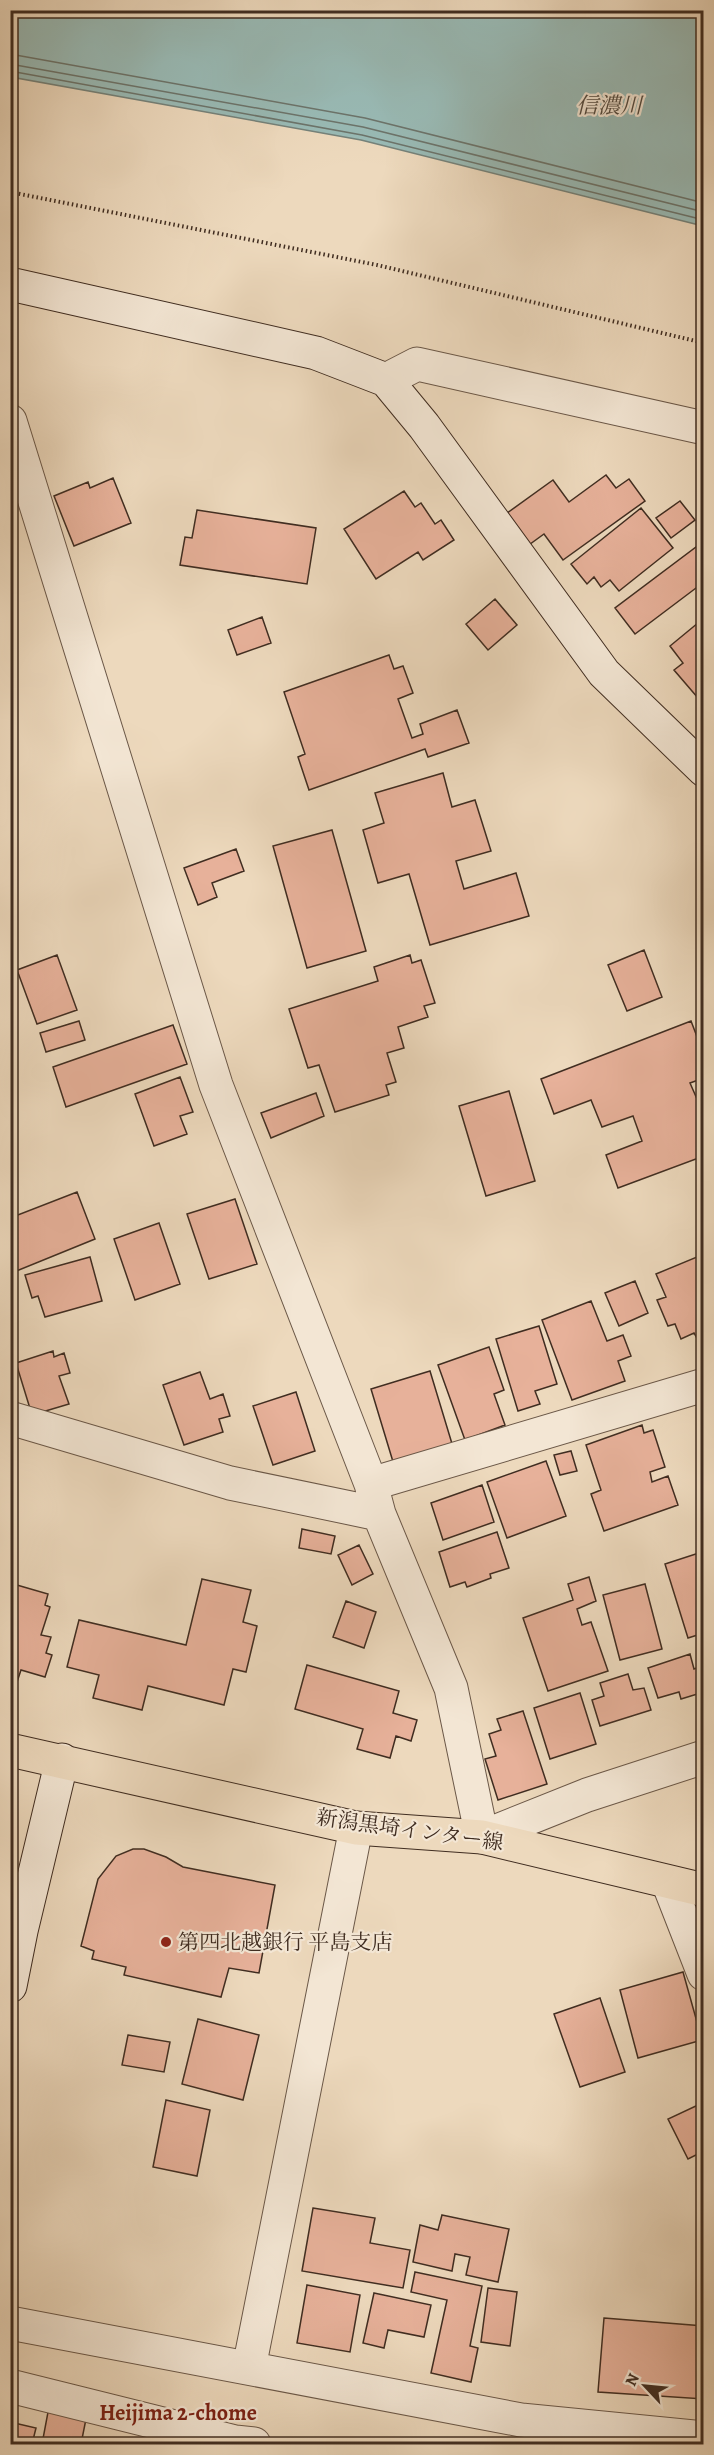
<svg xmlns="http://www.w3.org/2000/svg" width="714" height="2455" viewBox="0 0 714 2455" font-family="Alegreya,'Noto Serif JP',serif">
  <rect width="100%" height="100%" fill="#edd9bd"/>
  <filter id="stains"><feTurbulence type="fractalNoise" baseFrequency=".00333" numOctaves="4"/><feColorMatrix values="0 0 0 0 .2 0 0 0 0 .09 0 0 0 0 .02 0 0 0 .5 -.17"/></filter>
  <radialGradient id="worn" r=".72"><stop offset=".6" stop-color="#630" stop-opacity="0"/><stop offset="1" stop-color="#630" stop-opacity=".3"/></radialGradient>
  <!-- water -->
  <path fill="#99bab5" stroke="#75827a" stroke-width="1.5" d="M 10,11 L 703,11 L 703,226 L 361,140 L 11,77 Z"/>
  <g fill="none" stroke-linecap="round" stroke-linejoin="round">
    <!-- shore -->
    <path stroke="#6c746b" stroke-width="1.5" d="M 10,54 L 365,118 L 704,203
      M 10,64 L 363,127 L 704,212
      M 10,71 L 362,135 L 704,220"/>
  </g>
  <!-- building -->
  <path fill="#e7b19a" stroke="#402d21" stroke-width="1.5" d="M 606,475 L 616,488 L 629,479 L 645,501 L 563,560 L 544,534 L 526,547 L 503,516 L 553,480 L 569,502 Z
    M 113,478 L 131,523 L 74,546 L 54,496 L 88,482 L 90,488 Z
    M 404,491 L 415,507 L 421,503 L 435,524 L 441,520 L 454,540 L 423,560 L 418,552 L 376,579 L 344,529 Z
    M 680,501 L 695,520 L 671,538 L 656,518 Z
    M 641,508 L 673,548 L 619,591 L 610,580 L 601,587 L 594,577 L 587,584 L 571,564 Z
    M 197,510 L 316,528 L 307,584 L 180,565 L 185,537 L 192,538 Z
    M 704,541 L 704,582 L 635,634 L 615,608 Z
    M 10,547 L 16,562 L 10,564 Z
    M 495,599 L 517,625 L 488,650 L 466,624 Z
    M 262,617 L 271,643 L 237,655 L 228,630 Z
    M 704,618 L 704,705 L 674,670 L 683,663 L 670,646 Z
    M 389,655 L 394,669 L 403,666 L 413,693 L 398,699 L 412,738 L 423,734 L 420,724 L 457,710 L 469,743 L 428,757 L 425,749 L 309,790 L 298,757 L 305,754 L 284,692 Z
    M 443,773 L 452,807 L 475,800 L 491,851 L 456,861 L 464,889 L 516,873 L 529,916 L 430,945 L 409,874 L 378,883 L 363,830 L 384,823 L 375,793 Z
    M 332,830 L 366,951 L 307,968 L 273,846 Z
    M 236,849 L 244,871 L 212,883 L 217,897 L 198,905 L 184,868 Z
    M 644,950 L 662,997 L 627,1011 L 608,965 Z
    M 57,955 L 77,1010 L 37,1024 L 17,970 Z
    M 410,955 L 412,963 L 421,960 L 435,1003 L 424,1006 L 428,1017 L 398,1027 L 404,1048 L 387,1053 L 396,1082 L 386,1085 L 389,1095 L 335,1112 L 319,1065 L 308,1068 L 289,1009 L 378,981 L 374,967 Z
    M 79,1021 L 85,1040 L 46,1052 L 40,1033 Z
    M 691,1021 L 704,1055 L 704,1078 L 690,1083 L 704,1115 L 704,1156 L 618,1188 L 606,1155 L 642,1141 L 633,1116 L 602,1127 L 591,1100 L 554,1114 L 541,1079 Z
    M 173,1025 L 187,1064 L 66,1107 L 53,1067 Z
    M 180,1077 L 193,1112 L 180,1116 L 187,1134 L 154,1146 L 135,1094 Z
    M 509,1091 L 535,1181 L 486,1196 L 459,1106 Z
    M 316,1093 L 324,1116 L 271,1138 L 261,1113 Z
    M 77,1192 L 95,1239 L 14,1272 L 10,1262 L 10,1218 Z
    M 235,1199 L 257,1264 L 209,1279 L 187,1214 Z
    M 159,1223 L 180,1284 L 135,1300 L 114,1239 Z
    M 704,1254 L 704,1340 L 699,1342 L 694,1333 L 681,1339 L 675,1324 L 668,1326 L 657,1300 L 666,1297 L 656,1274 Z
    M 90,1257 L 102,1301 L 45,1317 L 38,1296 L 32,1298 L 25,1275 Z
    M 635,1281 L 648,1313 L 619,1326 L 605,1293 Z
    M 591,1301 L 607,1341 L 623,1335 L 631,1356 L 618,1361 L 625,1381 L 572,1400 L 542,1320 Z
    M 539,1326 L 557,1384 L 535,1391 L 540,1404 L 518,1411 L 496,1339 Z
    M 489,1347 L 504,1390 L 494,1394 L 505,1425 L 465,1440 L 438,1365 Z
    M 53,1351 L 54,1357 L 64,1353 L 70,1373 L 59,1376 L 69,1404 L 32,1415 L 16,1363 Z
    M 430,1371 L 453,1447 L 394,1465 L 371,1389 Z
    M 200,1372 L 210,1399 L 223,1394 L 230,1416 L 219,1419 L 223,1432 L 184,1445 L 163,1385 Z
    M 296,1392 L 315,1451 L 273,1465 L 253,1406 Z
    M 642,1425 L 644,1433 L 653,1430 L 665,1467 L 650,1472 L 652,1482 L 668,1476 L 678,1505 L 604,1531 L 591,1494 L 601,1490 L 586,1445 Z
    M 571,1451 L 577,1471 L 560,1475 L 554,1455 Z
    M 546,1461 L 566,1516 L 507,1538 L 487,1482 Z
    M 482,1485 L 494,1522 L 443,1540 L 431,1503 Z
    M 302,1529 L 335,1536 L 331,1554 L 299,1548 Z
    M 704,1531 L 704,1633 L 688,1638 L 665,1564 L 702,1552 L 697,1533 Z
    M 497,1532 L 509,1568 L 490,1574 L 491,1578 L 467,1587 L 465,1582 L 450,1587 L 439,1552 Z
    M 359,1545 L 373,1574 L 352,1585 L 338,1555 Z
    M 589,1577 L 596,1601 L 577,1609 L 582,1625 L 591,1622 L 608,1671 L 548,1691 L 523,1618 L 573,1600 L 568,1584 Z
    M 202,1579 L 251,1590 L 243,1622 L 257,1626 L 246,1672 L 233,1669 L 224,1705 L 148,1686 L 142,1710 L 93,1698 L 99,1675 L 67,1667 L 79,1620 L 186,1645 Z
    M 10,1583 L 48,1594 L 45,1605 L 50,1607 L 41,1635 L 51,1637 L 46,1653 L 52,1655 L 45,1677 L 21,1670 L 16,1685 L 10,1684 Z
    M 645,1584 L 662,1649 L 620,1660 L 603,1595 Z
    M 346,1601 L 376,1612 L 364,1648 L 333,1637 Z
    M 690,1654 L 694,1669 L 702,1666 L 704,1692 L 681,1699 L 679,1692 L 658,1698 L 648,1668 Z
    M 307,1665 L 399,1691 L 393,1713 L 417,1720 L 411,1741 L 396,1736 L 390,1758 L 357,1749 L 363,1729 L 295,1709 Z
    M 628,1674 L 633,1690 L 644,1688 L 651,1710 L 600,1726 L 592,1700 L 604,1696 L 600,1683 Z
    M 580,1693 L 596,1744 L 550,1759 L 534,1708 Z
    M 523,1711 L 547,1784 L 498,1800 L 485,1759 L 496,1756 L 489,1734 L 501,1730 L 497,1719 Z
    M 133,1849 L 144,1849 L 166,1857 L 183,1867 L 275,1885 L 259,1973 L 229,1968 L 221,1997 L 124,1975 L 126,1967 L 92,1959 L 94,1951 L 81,1946 L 98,1879 L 116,1856 Z
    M 683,1972 L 702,2040 L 638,2058 L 620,1990 Z
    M 600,1998 L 625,2072 L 580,2087 L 554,2014 Z
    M 198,2019 L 259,2035 L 243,2100 L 182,2084 Z
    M 128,2035 L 170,2042 L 164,2072 L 122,2065 Z
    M 166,2100 L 210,2110 L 197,2176 L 153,2167 Z
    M 698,2105 L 704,2115 L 704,2151 L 688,2159 L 668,2119 Z
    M 313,2208 L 375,2218 L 370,2243 L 410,2250 L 403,2288 L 302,2271 Z
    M 442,2215 L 509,2229 L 498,2282 L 466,2275 L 470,2257 L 455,2254 L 452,2271 L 413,2262 L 420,2225 L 438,2230 Z
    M 415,2272 L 482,2286 L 470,2346 L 478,2348 L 471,2382 L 431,2373 L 447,2300 L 411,2292 Z
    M 307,2285 L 360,2295 L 350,2352 L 297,2343 Z
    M 488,2288 L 517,2292 L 510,2346 L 481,2342 Z
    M 374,2293 L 431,2305 L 424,2337 L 388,2330 L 384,2348 L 363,2343 Z
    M 604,2318 L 704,2326 L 704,2399 L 598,2392 Z
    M 48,2412 L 86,2419 L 81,2444 L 42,2444 Z
    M 10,2422 L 36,2428 L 32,2444 L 10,2444 Z"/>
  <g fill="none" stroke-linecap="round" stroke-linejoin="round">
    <!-- street casing -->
    <g stroke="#6b5848" stroke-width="35">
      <path id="street" d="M 386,380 L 417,364 L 704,428
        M 10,421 L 216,1085 L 371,1484 L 379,1514 L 451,1688 L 482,1837 L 587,1795 L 704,1757
        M 10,1418 L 230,1483 L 379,1514
        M 371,1484 L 704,1385
        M 668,1882 L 704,1974
        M 10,2323 L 521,2420 L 704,2438
        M 249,2368 L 356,1828
        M 10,2386 L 235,2442 L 254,2444"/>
    </g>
    <!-- secondary casing -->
    <g stroke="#402d21" stroke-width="35">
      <path id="secondary" d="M 10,284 L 316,353 L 386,380 L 424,426 L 604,673 L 704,770
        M 10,1986 L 21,1931 L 62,1760"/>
    </g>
    <!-- primary casing -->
    <g stroke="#402d21" stroke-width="35">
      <path id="primary" d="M 10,1750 L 356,1828 L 482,1837 L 704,1890"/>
    </g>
    <!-- path -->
    <path stroke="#402d21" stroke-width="4" stroke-dasharray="1.5 3" stroke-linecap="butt" d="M 10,192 L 377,265 L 704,343"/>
    <!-- street -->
    <use href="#street" stroke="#f3e6d4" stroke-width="33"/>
    <!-- secondary -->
    <use href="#secondary" stroke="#f3e6d4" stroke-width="33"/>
    <!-- primary -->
    <use href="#primary" stroke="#edd9bd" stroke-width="33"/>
  </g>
  <!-- markers -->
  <circle fill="#8f2418" stroke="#f3e6d4" stroke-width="2" cx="166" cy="1942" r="6"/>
  <g text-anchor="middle" stroke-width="4.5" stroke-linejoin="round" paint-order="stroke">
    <!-- street labels -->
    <g font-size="21" fill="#402d21" stroke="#f3e6d4">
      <text transform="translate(410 1830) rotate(8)" y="7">新潟黒埼インター線</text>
    </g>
    <!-- poi labels -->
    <g font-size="21" fill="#402d21" stroke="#f3e6d4" text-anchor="start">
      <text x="178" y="1949">第四北越銀行 平島支店</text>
    </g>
    <!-- water labels -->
    <g font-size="22" font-style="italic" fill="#52493f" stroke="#f3e6d4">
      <text x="609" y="113">信濃川</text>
    </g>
    <!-- neighbourhood labels -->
    <g font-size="22" font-weight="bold" fill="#7a1f14" stroke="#f3e6d4">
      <text x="178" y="2420">Heijima 2-chome</text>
    </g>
  </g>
  <!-- margin -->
  <rect width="714" height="2455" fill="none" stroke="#edd9bd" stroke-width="36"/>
  <rect x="12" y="12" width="690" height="2431" fill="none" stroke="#402d21" stroke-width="3"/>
  <rect x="18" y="18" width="678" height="2419" fill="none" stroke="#402d21" stroke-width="1.5"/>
  <!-- north arrow -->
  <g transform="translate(645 2386) rotate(296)" stroke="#f3e6d4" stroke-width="4.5" paint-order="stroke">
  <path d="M0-4.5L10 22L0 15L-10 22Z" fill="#402d21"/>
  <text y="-9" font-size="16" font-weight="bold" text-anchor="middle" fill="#402d21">N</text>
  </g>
  <rect width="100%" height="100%" filter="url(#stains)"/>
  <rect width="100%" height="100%" fill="url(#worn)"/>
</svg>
